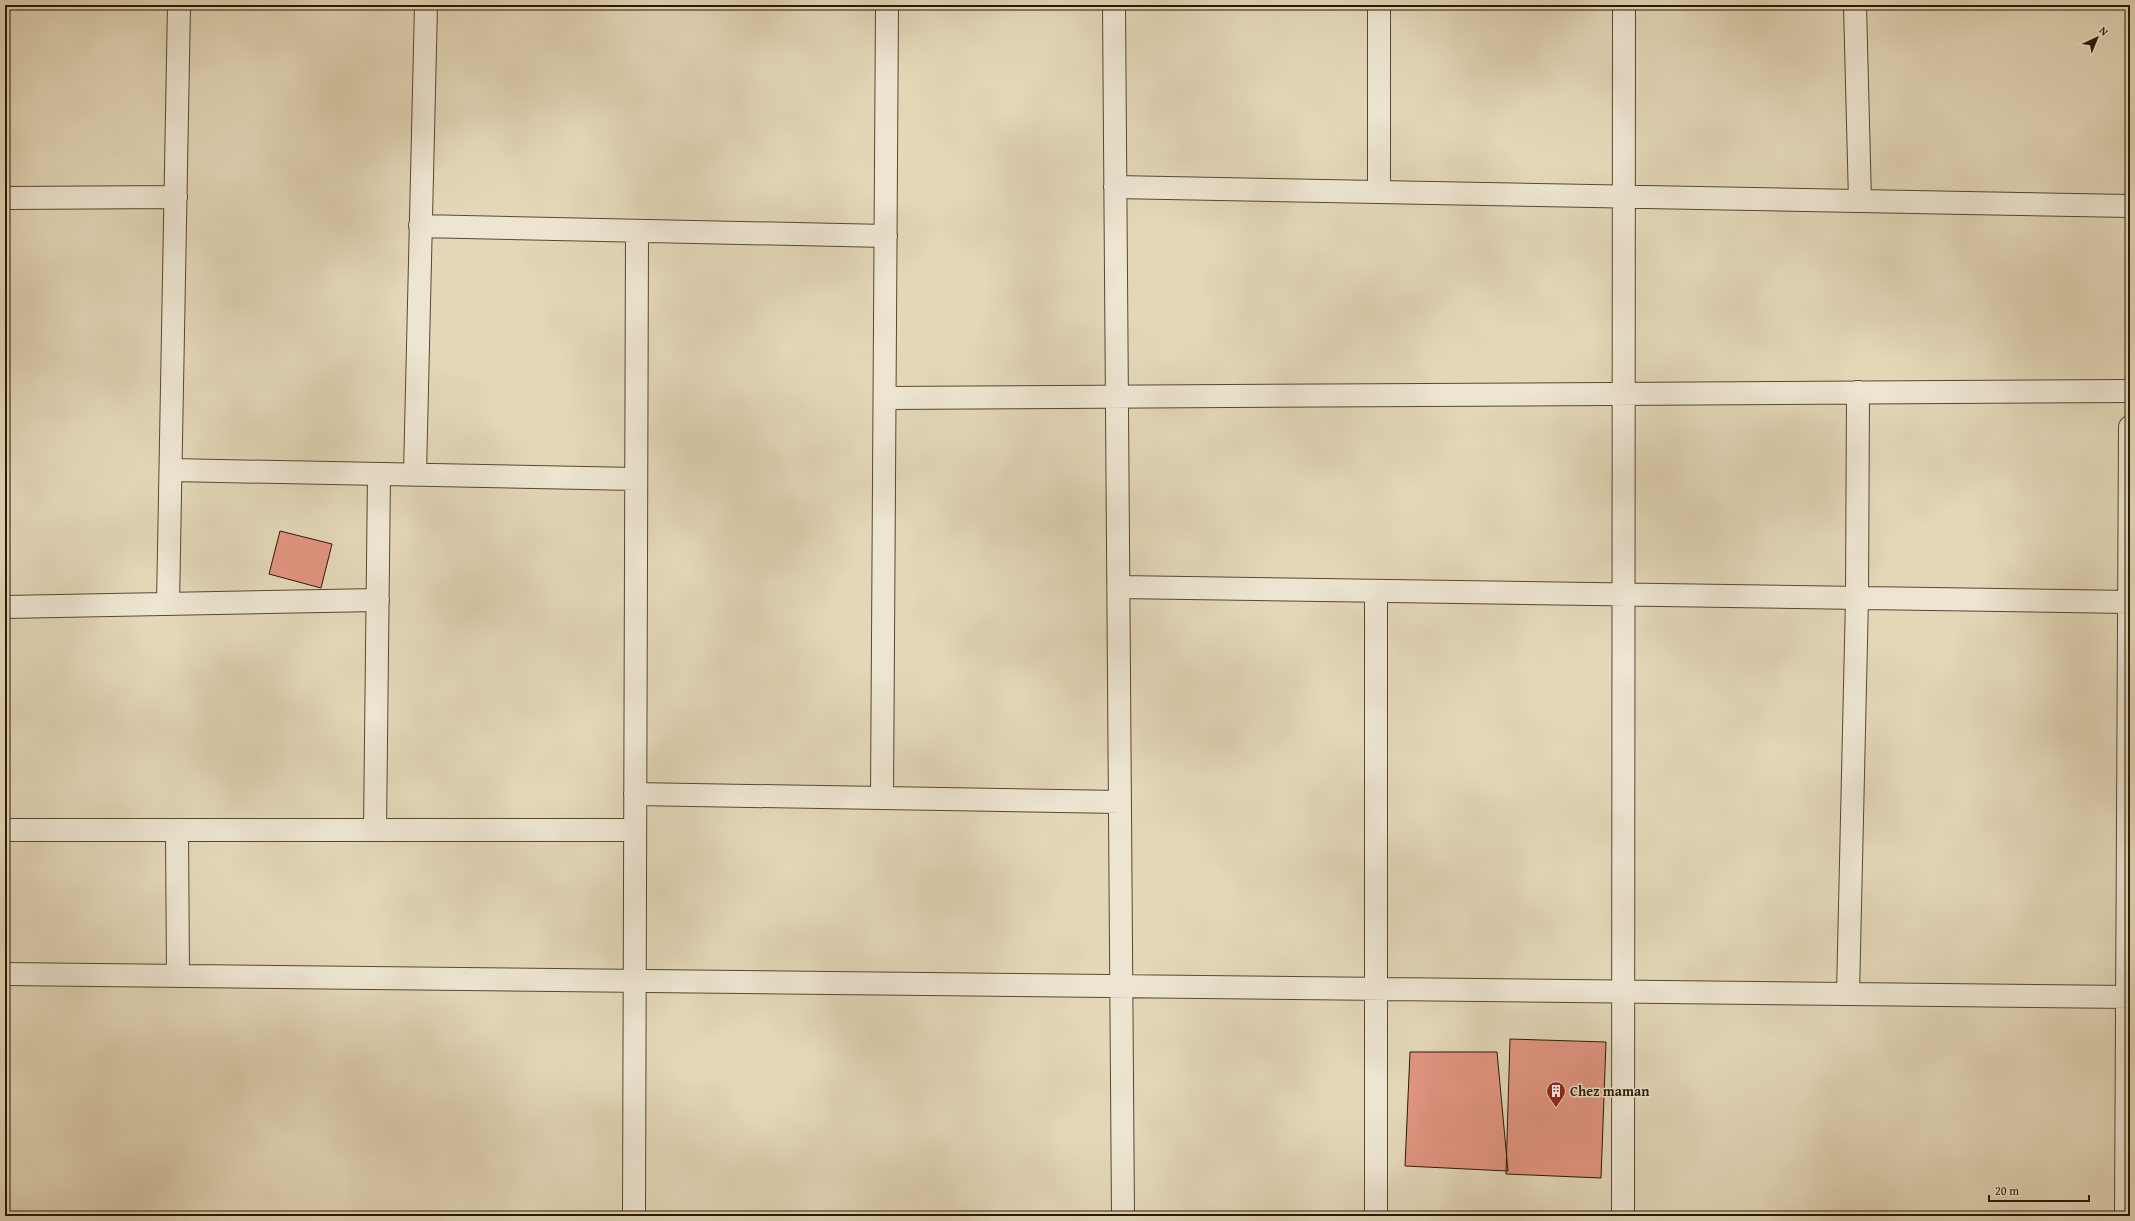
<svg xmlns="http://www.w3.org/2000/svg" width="2135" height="1221" viewBox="0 0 2135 1221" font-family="'Gentium Book Plus',serif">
  <rect width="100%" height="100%" fill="#e3d7b8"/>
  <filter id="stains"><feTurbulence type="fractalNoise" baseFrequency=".005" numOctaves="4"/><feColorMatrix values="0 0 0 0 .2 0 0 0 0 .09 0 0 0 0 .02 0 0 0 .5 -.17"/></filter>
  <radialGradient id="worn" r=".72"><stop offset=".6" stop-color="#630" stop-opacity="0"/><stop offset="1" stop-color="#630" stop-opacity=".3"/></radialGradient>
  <!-- building -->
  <path fill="#e29581" stroke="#2b1903" d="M 280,531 L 332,544 L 321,588 L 269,574 Z
    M 1510,1039 L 1606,1042 L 1601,1178 L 1506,1174 Z
    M 1410,1052 L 1497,1052 L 1508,1171 L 1405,1166 Z"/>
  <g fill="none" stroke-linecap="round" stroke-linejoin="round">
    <!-- minor casing -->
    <g stroke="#594830" stroke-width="24">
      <path id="minor" d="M 1114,5 L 1123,1216
        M 1379,5 L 1379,192
        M 1855,5 L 1860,201
        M 1115,187 L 2130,206
        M 5,198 L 176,197
        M 420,226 L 886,236
        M 885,398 L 2130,391
        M 171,470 L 636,479
        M 415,474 L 426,5
        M 1119,587 L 2130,602
        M 1376,591 L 1376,1216
        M 168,604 L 179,5
        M 5,607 L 378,600
        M 635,794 L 1120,802
        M 882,798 L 887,5
        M 5,830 L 635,830
        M 177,830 L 178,976
        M 375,830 L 379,474
        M 5,974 L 2130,997
        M 1848,994 L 1857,598 L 1858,392
        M 634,1216 L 637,231
        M 1623,1216 L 1624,5
        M 2126,1216 L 2130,427"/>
    </g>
    <!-- minor -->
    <use href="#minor" stroke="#ede5d1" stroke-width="22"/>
  </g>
  <!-- icons -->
  <defs>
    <g id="building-pin" transform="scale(1)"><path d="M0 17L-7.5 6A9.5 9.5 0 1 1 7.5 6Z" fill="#8f2418" stroke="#ede5d1"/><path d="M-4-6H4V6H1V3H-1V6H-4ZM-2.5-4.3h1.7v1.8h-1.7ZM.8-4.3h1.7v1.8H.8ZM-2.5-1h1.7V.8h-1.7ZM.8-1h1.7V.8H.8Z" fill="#fff"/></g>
  </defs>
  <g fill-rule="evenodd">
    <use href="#building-pin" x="1556" y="1091"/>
  </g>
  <g text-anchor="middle" stroke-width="3" stroke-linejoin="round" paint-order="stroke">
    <!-- poi labels -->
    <g font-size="14" font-weight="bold" fill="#2b1903" stroke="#ede5d1" text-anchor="start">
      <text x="1570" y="1096">Chez maman</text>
    </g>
  </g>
  <!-- margin -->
  <rect width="2135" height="1221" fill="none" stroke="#e3d7b8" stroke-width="20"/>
  <rect x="6" y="6" width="2123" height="1209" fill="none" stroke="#2b1903" stroke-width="2"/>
  <rect x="10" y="10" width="2115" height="1201" fill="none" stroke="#2b1903"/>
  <!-- north arrow -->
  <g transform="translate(2097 38) rotate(44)" stroke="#ede5d1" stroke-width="3" paint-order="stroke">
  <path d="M0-3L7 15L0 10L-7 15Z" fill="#2b1903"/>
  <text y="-6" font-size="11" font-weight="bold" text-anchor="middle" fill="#2b1903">N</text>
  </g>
  <!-- scale -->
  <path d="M1989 1195v6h100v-6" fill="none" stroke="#2b1903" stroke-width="2"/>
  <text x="1995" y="1195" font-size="12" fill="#2b1903" stroke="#ede5d1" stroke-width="3" paint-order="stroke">20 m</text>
  <rect width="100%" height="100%" filter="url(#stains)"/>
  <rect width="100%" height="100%" fill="url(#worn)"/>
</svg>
